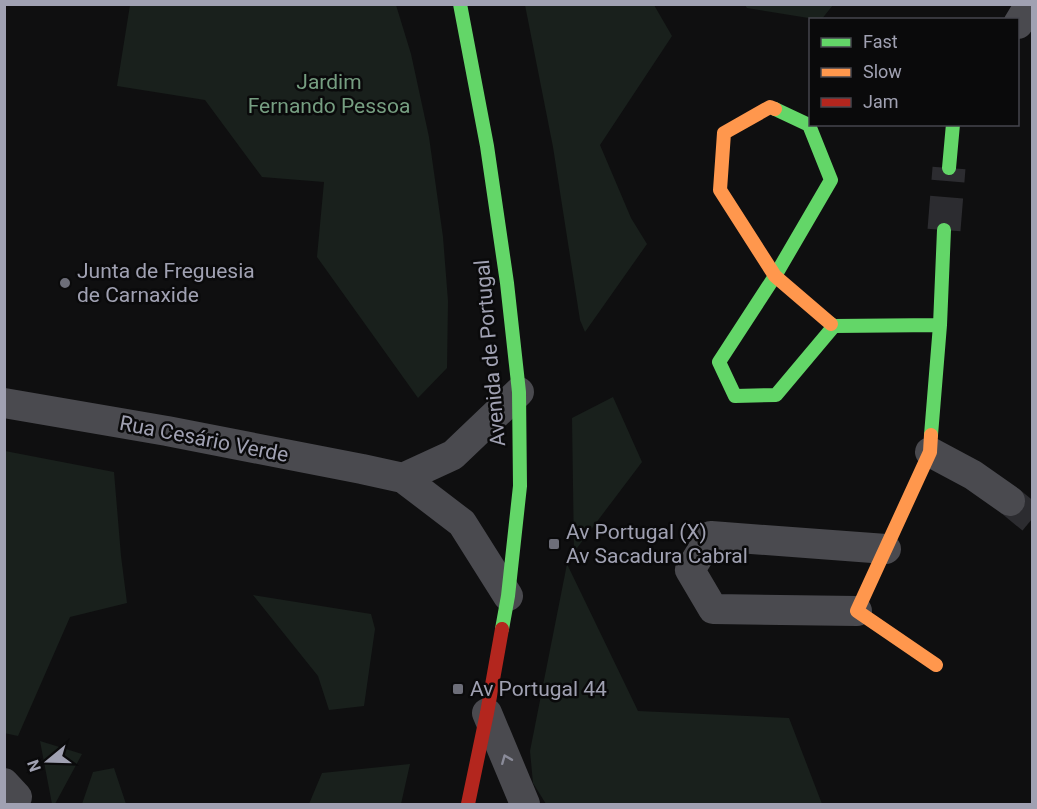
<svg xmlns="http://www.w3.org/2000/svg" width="1037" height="809" viewBox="0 0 1037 809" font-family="Roboto,sans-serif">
  <rect width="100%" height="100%" fill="#0f0f10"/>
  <!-- green -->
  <path fill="#19201c" d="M 130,5 L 396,5 L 411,54 L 429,137 L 443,237 L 448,301 L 447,368 L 418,398 L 317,257 L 324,182 L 262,177 L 205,100 L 117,86 Z
    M 525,5 L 654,5 L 672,36 L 600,145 L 631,218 L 647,244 L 585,332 L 580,320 L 553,147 Z
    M 745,5 L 833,5 L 821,20 L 747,8 Z
    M 613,397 L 642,462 L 574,552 L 572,418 Z
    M 5,451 L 114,472 L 121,556 L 127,603 L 70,617 L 18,736 L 4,733 Z
    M 567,564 L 638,711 L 789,718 L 822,804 L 546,804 L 533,783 L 530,751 Z
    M 253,595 L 371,614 L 375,629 L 364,706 L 329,710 L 318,676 Z
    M 40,741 L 82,754 L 55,804 L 52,804 Z
    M 410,764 L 401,804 L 309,804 L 322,773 Z
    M 114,768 L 126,804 L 82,804 L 93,772 Z"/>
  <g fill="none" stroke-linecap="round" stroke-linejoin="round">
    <!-- street-tunnel -->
    <path stroke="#2c2c30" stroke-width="30" stroke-dasharray="30 15" stroke-linecap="butt" d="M 1010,501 L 1032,519"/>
    <!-- secondary-tunnel -->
    <path stroke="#2c2c30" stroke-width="33" stroke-dasharray="33 16" stroke-linecap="butt" d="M 944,230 L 949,168"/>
    <!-- street -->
    <path stroke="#4a4a4f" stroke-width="30" d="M 1018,24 L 1030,4
      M 4,403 L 167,431 L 362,469 L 403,478 L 462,523 L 508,596
      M 930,452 L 973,475 L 1010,501
      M 403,478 L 453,455 L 519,392
      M 857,611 L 713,609 L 690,570 L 711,536 L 886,549
      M 487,713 L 525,804
      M 4,783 L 17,797 L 13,804"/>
    <!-- fast -->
    <path stroke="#63d668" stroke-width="14" d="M 460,4 L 487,146 L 507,283 L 519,392 L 520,486 L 508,596 L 502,629
      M 775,109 L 809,125 L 831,180 L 775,276 L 719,362 L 735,396 L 776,395 L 834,326
      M 949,168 L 953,124
      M 831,324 L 834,326 L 940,325
      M 931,435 L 940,325 L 944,230"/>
    <!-- slow -->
    <path stroke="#ff974d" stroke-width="14" d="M 775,109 L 770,107 L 724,133 L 720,190 L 775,276 L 831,324
      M 931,435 L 930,452 L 857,611 L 936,665"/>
    <!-- jam -->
    <path stroke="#b3261e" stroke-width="14" d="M 468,804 L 487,713 L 502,629"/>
  </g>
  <!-- one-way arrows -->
  <defs><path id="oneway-chevron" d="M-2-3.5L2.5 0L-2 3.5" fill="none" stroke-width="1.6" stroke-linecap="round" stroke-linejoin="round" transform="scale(1.5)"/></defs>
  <use stroke="#8a8b99" href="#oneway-chevron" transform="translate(506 759) rotate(-112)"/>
  <!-- markers -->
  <g fill="#6d6e79" stroke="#0a0a0b" stroke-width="2">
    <circle cx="65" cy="283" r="6"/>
    <rect x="548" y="538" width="12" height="12" rx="3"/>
    <rect x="452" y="683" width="12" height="12" rx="3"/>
  </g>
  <g text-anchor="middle" stroke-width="5" stroke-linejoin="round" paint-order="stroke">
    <!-- park labels -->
    <g font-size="21" fill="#769e81" stroke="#0a0a0b">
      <text x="329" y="89">Jardim<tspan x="329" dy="24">Fernando Pessoa</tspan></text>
    </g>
    <!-- poi labels -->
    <g font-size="21" fill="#a0a1b2" stroke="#0a0a0b" text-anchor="start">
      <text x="77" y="278">Junta de Freguesia<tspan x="77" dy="24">de Carnaxide</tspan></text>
      <text x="566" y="539">Av Portugal (X)<tspan x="566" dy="24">Av Sacadura Cabral</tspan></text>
      <text x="470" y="696">Av Portugal 44</text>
    </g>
    <!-- street labels -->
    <g font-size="21" fill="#a0a1b2" stroke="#0a0a0b">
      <text transform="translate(490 353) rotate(-95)" y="7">Avenida de Portugal</text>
      <text transform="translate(204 439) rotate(11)" y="7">Rua Cesário Verde</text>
    </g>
  </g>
  <!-- border -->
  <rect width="1037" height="809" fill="none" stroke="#a0a1b2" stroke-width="12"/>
  <!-- legend -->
  <rect x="809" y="18" width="210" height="108" fill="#0a0a0b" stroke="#46464e" stroke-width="1.5"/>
  <rect x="821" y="38" width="30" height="9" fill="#63d668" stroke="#46464e" stroke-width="1.5"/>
  <text x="863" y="48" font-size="18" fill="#a0a1b2">Fast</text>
  <rect x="821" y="68" width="30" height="9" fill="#ff974d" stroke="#46464e" stroke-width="1.5"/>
  <text x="863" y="78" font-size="18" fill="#a0a1b2">Slow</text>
  <rect x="821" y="98" width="30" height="9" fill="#b3261e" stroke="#46464e" stroke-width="1.5"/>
  <text x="863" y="108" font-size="18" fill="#a0a1b2">Jam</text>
  <!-- north arrow -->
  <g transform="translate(48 761) rotate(251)" stroke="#0a0a0b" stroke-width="4.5" paint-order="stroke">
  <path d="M0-4.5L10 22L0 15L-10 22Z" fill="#a0a1b2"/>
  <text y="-9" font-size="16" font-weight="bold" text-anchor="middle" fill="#a0a1b2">N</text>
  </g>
</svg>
